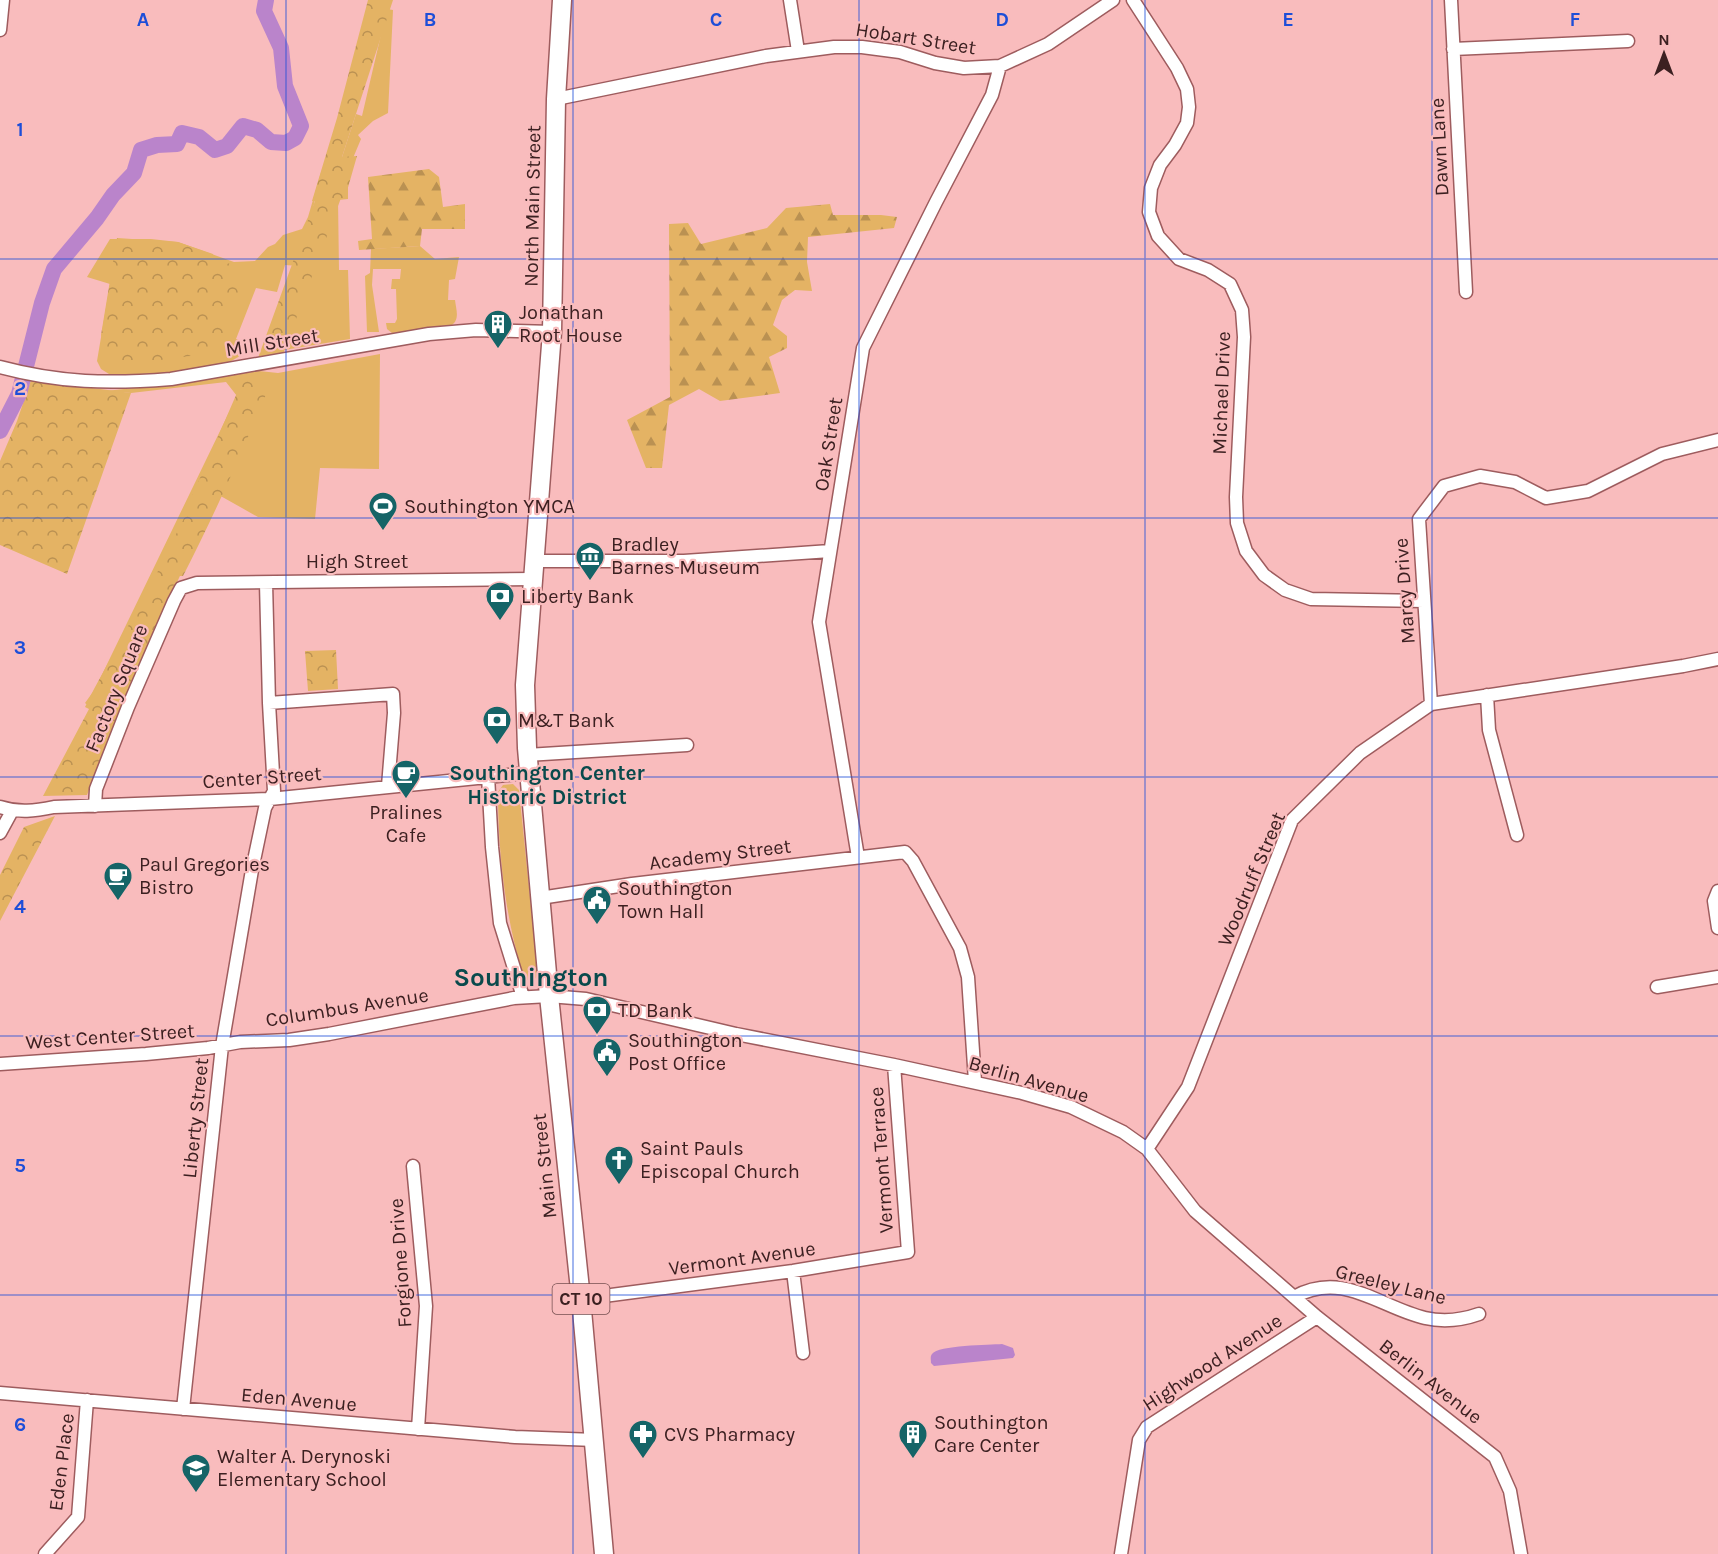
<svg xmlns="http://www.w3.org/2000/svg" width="1718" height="1554" viewBox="0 0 1718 1554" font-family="Karla,sans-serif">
  <defs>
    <pattern id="forest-firs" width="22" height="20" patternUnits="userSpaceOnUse" patternTransform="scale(1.5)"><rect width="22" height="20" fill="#e4b364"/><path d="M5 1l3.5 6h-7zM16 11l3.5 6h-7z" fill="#ba9152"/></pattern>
    <pattern id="park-crowns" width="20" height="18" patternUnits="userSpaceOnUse" patternTransform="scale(1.5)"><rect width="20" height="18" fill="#e4b364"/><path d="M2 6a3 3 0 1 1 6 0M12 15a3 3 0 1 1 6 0" fill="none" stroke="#ba9152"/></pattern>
  </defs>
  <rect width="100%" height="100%" fill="#f9bcbd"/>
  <!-- grass -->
  <path fill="#e4b364" d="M 387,9 L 393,10 L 388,113 L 373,121 L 358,135 L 361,139 L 348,170 L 348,199 L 338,200 L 339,270 L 348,270 L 350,339 L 284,350 L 282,342 L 356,114 L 362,116 Z
    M 322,169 L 300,266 L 285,265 L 277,292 L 256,288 L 236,339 L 244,342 L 242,354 C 216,377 144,374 109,374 L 101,369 L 97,361 L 110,284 L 87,277 L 110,239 L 151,239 L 178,242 L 234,262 L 255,261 L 268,247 L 275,244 L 283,235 L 302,229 L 308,217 Z
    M 420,246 L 435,259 L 459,257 L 455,279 L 449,280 L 448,300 L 455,300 C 456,309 460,319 452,325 L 392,333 L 387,329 L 386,323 L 395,323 L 397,319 L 396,289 L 391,289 L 392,279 L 400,279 L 401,269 L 373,269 L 372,285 L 379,332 L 367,332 L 365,276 L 370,273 L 371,249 Z
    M 380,354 L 379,469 L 320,468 L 315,519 L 258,517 L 217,494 L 141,662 L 134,659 L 96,712 L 85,703 L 95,689 L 237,396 L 226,382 L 131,393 L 105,391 L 191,382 L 259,371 L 278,373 Z
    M 513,784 L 519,790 L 538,975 L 534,980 L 526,980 L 522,972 C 505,914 498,853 498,792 L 503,785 Z"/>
  <!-- forest -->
  <path fill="url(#forest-firs)" d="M 429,169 L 439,177 L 443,207 L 465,204 L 465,229 L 422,229 L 420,246 L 359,250 L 358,241 L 372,239 L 368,177 Z
    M 830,204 L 833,215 L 881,215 L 897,217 L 894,228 L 808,237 L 807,262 L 812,291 L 795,290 L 782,300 L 773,325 L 787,336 L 787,348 L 769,357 L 780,393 L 720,401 L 699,389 L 669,405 L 662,468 L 646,468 L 627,420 L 670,397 L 669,224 L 688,223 L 701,244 L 767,228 L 786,208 Z"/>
  <!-- park -->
  <path fill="url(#park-crowns)" d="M 368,0 L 393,0 L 342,157 L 357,156 L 345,198 L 341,198 L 283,354 L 258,358 L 315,201 L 312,201 L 337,118 Z
    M 117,238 L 178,242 L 213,254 L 216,266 L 231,263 L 240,299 L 224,302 L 228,351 L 130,364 C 113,362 104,351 101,335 Z
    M 274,375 C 246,443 217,510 183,576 L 178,576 L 140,661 L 87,795 L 43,796 L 89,709 L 85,707 L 94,689 L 157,573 L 189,508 L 187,508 L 243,379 Z
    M 31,380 L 131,393 L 67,574 L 0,545 L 0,461 L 17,421 Z
    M 336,650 L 338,689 L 308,691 L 305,651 Z
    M 55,816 L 0,921 L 0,875 L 24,827 Z"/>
  <!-- water -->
  <path fill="#ba84cb" d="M 1002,1344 L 1013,1348 L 1015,1355 L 1013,1358 L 934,1366 L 931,1363 C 931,1359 930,1357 932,1354 C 938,1345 990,1345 1002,1344 Z"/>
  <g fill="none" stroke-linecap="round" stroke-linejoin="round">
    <!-- river -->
    <path stroke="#ba84cb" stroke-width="16" d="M 0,431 L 19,394 L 42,303 L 54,269 L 97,218 L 113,195 L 134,173 L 141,150 L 157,145 L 177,144 L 182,133 L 199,137 L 215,150 L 227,146 L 243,126 L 257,130 L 271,142 L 286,143 L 295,138 L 301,126 L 285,86 L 281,48 L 264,11 L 266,0"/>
    <!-- minor casing -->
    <g stroke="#9e5c5e" stroke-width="15">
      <path id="minor" d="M 790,0 L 798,51
        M 1133,0 L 1177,68 L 1187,89 L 1189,107 L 1187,123 L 1175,145 L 1160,165 L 1151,188 L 1149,212 L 1158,236 L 1179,259 L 1208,270 L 1230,284 L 1242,310 L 1244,337 L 1236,497 L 1237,523 L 1246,551 L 1264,575 L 1285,590 L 1311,599 L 1424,601
        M 1451,0 L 1466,292
        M 0,30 L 3,0
        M 1453,49 L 1628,41
        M 556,99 L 766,56 L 834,47 L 862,47 L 900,52 L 935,63 L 964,68 L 1000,66 L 1048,44 L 1113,0
        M 0,367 C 60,383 109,384 171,379 L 429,334 L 476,330 L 552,332
        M 535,561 L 684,561 L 830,551
        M 1487,695 L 1489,730 L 1517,835
        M 269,703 L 393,694 L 394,713 L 388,786
        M 1431,704 L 1419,519 L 1444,486 L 1480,476 L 1515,482 L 1546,498 L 1588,491 L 1662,454 L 1718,440
        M 527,755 L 687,745
        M 488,776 L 492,847 L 500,923 L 523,997
        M 95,806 L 96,789 L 128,707 L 174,601 L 181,588 L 197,583 L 534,579
        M 0,807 C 19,813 35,811 54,807 L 270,799 L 528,773
        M 0,833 L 12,811
        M 858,857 L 819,622 L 863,348 L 936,202 L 992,95 L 1000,66
        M 1718,891 L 1714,901 L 1718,928
        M 540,898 L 632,884 L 905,852 L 913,861 L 960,948 L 968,977 L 975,1081
        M 1657,987 L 1718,977
        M 0,1064 L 146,1054 L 208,1048 L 240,1042 L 289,1040 L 329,1034 L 514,998 L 549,996 L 586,999 L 736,1034 L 894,1065 L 1022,1093 L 1071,1107 L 1123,1132 L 1147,1149 L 1195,1211 L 1317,1317 L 1495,1457 L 1510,1491 L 1521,1554
        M 1147,1149 L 1188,1087 L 1292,820 L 1360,753 L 1431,704 L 1683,666 L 1718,659
        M 413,1166 L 426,1306 L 418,1429
        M 793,1271 L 803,1353
        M 1294,1297 C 1343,1270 1379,1307 1425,1318 C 1443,1322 1462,1320 1479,1314
        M 581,1299 L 793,1271 L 908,1252 L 894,1065
        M 0,1393 L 515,1437 L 595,1440
        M 183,1409 L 222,1046 L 252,870 L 265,808 L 274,791 L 269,703 L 266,583
        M 45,1554 L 78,1517 L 87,1400
        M 1121,1554 L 1139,1440 L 1147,1427 L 1317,1317"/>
    </g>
    <!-- highway casing -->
    <g stroke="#9e5c5e" stroke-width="21">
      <path id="highway" d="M 562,0 L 556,99 L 552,332 L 525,685 L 527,748 L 549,996 L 581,1299 L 604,1554"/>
    </g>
    <!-- minor -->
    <use href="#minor" stroke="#fff" stroke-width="12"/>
    <!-- highway -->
    <use href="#highway" stroke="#fff" stroke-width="18"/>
  </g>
  <!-- grid -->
  <path fill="none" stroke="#1d4ed8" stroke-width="1.5" stroke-opacity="0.55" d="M 286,0 L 286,1554M 573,0 L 573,1554M 859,0 L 859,1554M 1145,0 L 1145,1554M 1432,0 L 1432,1554M 0,259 L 1718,259M 0,518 L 1718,518M 0,777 L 1718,777M 0,1036 L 1718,1036M 0,1295 L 1718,1295"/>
  <!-- icons -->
  <defs>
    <g id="building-pin" transform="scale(1.5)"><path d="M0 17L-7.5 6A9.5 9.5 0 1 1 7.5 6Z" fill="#156467" stroke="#f9bcbd"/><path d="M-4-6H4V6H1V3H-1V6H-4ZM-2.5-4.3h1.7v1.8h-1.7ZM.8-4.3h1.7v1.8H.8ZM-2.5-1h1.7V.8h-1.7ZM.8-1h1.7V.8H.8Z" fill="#fff"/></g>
    <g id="stadium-pin" transform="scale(1.5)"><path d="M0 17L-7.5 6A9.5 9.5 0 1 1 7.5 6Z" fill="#156467" stroke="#f9bcbd"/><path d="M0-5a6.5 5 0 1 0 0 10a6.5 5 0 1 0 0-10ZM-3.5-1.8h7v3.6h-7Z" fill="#fff"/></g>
    <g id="museum-pin" transform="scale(1.5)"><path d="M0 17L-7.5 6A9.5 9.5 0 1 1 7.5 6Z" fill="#156467" stroke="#f9bcbd"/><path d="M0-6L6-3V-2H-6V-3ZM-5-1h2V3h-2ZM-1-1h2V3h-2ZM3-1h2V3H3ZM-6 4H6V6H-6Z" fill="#fff"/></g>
    <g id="bank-pin" transform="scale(1.5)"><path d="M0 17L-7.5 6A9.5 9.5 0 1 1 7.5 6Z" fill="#156467" stroke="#f9bcbd"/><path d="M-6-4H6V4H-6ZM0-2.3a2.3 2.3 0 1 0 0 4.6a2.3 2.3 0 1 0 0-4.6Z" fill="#fff"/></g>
    <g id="cafe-pin" transform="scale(1.5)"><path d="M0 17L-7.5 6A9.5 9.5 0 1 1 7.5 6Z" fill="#156467" stroke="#f9bcbd"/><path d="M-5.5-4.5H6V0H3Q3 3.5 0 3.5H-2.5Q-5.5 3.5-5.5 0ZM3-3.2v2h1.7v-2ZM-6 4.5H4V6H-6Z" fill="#fff"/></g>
    <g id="civic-pin" transform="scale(1.5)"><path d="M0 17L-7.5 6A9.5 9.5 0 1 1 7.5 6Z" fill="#156467" stroke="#f9bcbd"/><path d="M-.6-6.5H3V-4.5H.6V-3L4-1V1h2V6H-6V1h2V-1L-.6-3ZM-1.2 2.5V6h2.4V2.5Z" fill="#fff"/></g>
    <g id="church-pin" transform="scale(1.5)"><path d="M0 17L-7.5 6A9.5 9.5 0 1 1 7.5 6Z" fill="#156467" stroke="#f9bcbd"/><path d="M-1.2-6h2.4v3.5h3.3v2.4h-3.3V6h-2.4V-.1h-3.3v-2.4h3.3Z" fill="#fff"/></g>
    <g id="pharmacy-pin" transform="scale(1.5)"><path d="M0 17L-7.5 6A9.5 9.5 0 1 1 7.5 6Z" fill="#156467" stroke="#f9bcbd"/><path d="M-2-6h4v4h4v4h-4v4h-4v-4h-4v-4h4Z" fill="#fff"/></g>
    <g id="school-pin" transform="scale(1.5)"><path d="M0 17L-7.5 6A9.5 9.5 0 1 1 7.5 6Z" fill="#156467" stroke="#f9bcbd"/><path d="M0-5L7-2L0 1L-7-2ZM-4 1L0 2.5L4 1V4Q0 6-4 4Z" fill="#fff"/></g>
  </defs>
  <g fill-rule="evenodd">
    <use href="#building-pin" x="498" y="324"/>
    <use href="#stadium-pin" x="383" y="506"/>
    <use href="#museum-pin" x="590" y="556"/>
    <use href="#bank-pin" x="500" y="596"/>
    <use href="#bank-pin" x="497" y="720"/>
    <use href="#cafe-pin" x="406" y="774"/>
    <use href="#cafe-pin" x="118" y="876"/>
    <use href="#civic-pin" x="597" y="900"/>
    <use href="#bank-pin" x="597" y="1010"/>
    <use href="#civic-pin" x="607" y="1052"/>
    <use href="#church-pin" x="619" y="1160"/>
    <use href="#pharmacy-pin" x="643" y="1434"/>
    <use href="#building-pin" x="913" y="1434"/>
    <use href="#school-pin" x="196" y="1468"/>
  </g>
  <g text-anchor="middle" stroke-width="4.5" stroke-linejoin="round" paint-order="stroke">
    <!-- shield labels -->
    <rect fill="#f9bcbd" stroke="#754f50" stroke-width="1.5" x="552.5" y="1284" width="57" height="30" rx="4.5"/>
    <g font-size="18" font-weight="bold" fill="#3c2021">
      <text x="581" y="1305">CT 10</text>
    </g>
    <!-- street labels -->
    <g font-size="20" fill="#3c2021" stroke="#f9bcbd">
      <text transform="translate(916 38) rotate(9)" y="7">Hobart Street</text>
      <text transform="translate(1439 147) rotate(-93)" y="7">Dawn Lane</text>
      <text transform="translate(532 206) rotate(-89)" y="7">North Main Street</text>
      <text transform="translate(272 342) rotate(-9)" y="7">Mill Street</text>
      <text transform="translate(1221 393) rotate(-88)" y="7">Michael Drive</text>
      <text transform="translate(828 444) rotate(-81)" y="7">Oak Street</text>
      <text x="357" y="568">High Street</text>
      <text transform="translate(1404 591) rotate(-94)" y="7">Marcy Drive</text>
      <text transform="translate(116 688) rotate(-68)" y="7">Factory Square</text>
      <text transform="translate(262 777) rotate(-4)" y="7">Center Street</text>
      <text transform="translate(720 854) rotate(-7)" y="7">Academy Street</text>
      <text transform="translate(1251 879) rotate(-67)" y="7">Woodruff Street</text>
      <text transform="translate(347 1007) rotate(-9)" y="7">Columbus Avenue</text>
      <text transform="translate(110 1036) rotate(-4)" y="7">West Center Street</text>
      <text transform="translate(1029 1079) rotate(16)" y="7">Berlin Avenue</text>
      <text transform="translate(195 1118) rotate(-84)" y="7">Liberty Street</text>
      <text transform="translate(881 1160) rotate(-94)" y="7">Vermont Terrace</text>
      <text transform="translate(544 1166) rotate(-96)" y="7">Main Street</text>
      <text transform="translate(742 1258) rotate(-8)" y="7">Vermont Avenue</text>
      <text transform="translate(400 1263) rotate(-94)" y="7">Forgione Drive</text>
      <text transform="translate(1391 1284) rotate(14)" y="7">Greeley Lane</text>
      <text transform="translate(1212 1362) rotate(-33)" y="7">Highwood Avenue</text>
      <text transform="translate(1431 1381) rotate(38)" y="7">Berlin Avenue</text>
      <text transform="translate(299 1399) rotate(5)" y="7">Eden Avenue</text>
      <text transform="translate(61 1462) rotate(-83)" y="7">Eden Place</text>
    </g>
    <!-- poi labels -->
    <g font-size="20" fill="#3c2021" stroke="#f9bcbd" text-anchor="start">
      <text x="519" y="319">Jonathan<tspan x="519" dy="23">Root House</tspan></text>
      <text x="404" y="513">Southington YMCA</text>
      <text x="611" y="551">Bradley<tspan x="611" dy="23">Barnes Museum</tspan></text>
      <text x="521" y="603">Liberty Bank</text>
      <text x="518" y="727">M&amp;T Bank</text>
      <text x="406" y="819" text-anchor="middle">Pralines<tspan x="406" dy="23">Cafe</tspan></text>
      <text x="139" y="871">Paul Gregories<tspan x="139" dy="23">Bistro</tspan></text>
      <text x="618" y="895">Southington<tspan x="618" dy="23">Town Hall</tspan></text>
      <text x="618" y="1017">TD Bank</text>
      <text x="628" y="1047">Southington<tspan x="628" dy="23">Post Office</tspan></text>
      <text x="640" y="1155">Saint Pauls<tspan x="640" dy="23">Episcopal Church</tspan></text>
      <text x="934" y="1429">Southington<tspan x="934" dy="23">Care Center</tspan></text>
      <text x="664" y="1441">CVS Pharmacy</text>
      <text x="217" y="1463">Walter A. Derynoski<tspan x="217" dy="23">Elementary School</tspan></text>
    </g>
    <!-- neighbourhood labels -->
    <g font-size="21" font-weight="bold" fill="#094a4c" stroke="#f9bcbd">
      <text x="547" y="780">Southington Center<tspan x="547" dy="24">Historic District</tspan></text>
    </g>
    <!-- district labels -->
    <g font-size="26" font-weight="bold" fill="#094a4c" stroke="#f9bcbd">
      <text x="531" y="986">Southington</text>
    </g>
  </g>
  <g font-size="20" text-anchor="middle" font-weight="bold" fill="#1d4ed8" stroke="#f9bcbd" stroke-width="4.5" stroke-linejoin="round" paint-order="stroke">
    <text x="143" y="26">A</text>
    <text x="430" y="26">B</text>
    <text x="716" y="26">C</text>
    <text x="1002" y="26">D</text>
    <text x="1288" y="26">E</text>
    <text x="1575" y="26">F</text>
    <text x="20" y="136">1</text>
    <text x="20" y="395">2</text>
    <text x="20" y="654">3</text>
    <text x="20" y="913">4</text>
    <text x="20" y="1172">5</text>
    <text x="20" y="1431">6</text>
  </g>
  <!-- north arrow -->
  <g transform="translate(1664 54)" stroke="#f9bcbd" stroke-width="4.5" paint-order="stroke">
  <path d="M0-4.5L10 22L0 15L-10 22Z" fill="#3c2021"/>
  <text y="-9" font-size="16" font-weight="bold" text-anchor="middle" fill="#3c2021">N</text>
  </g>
</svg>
